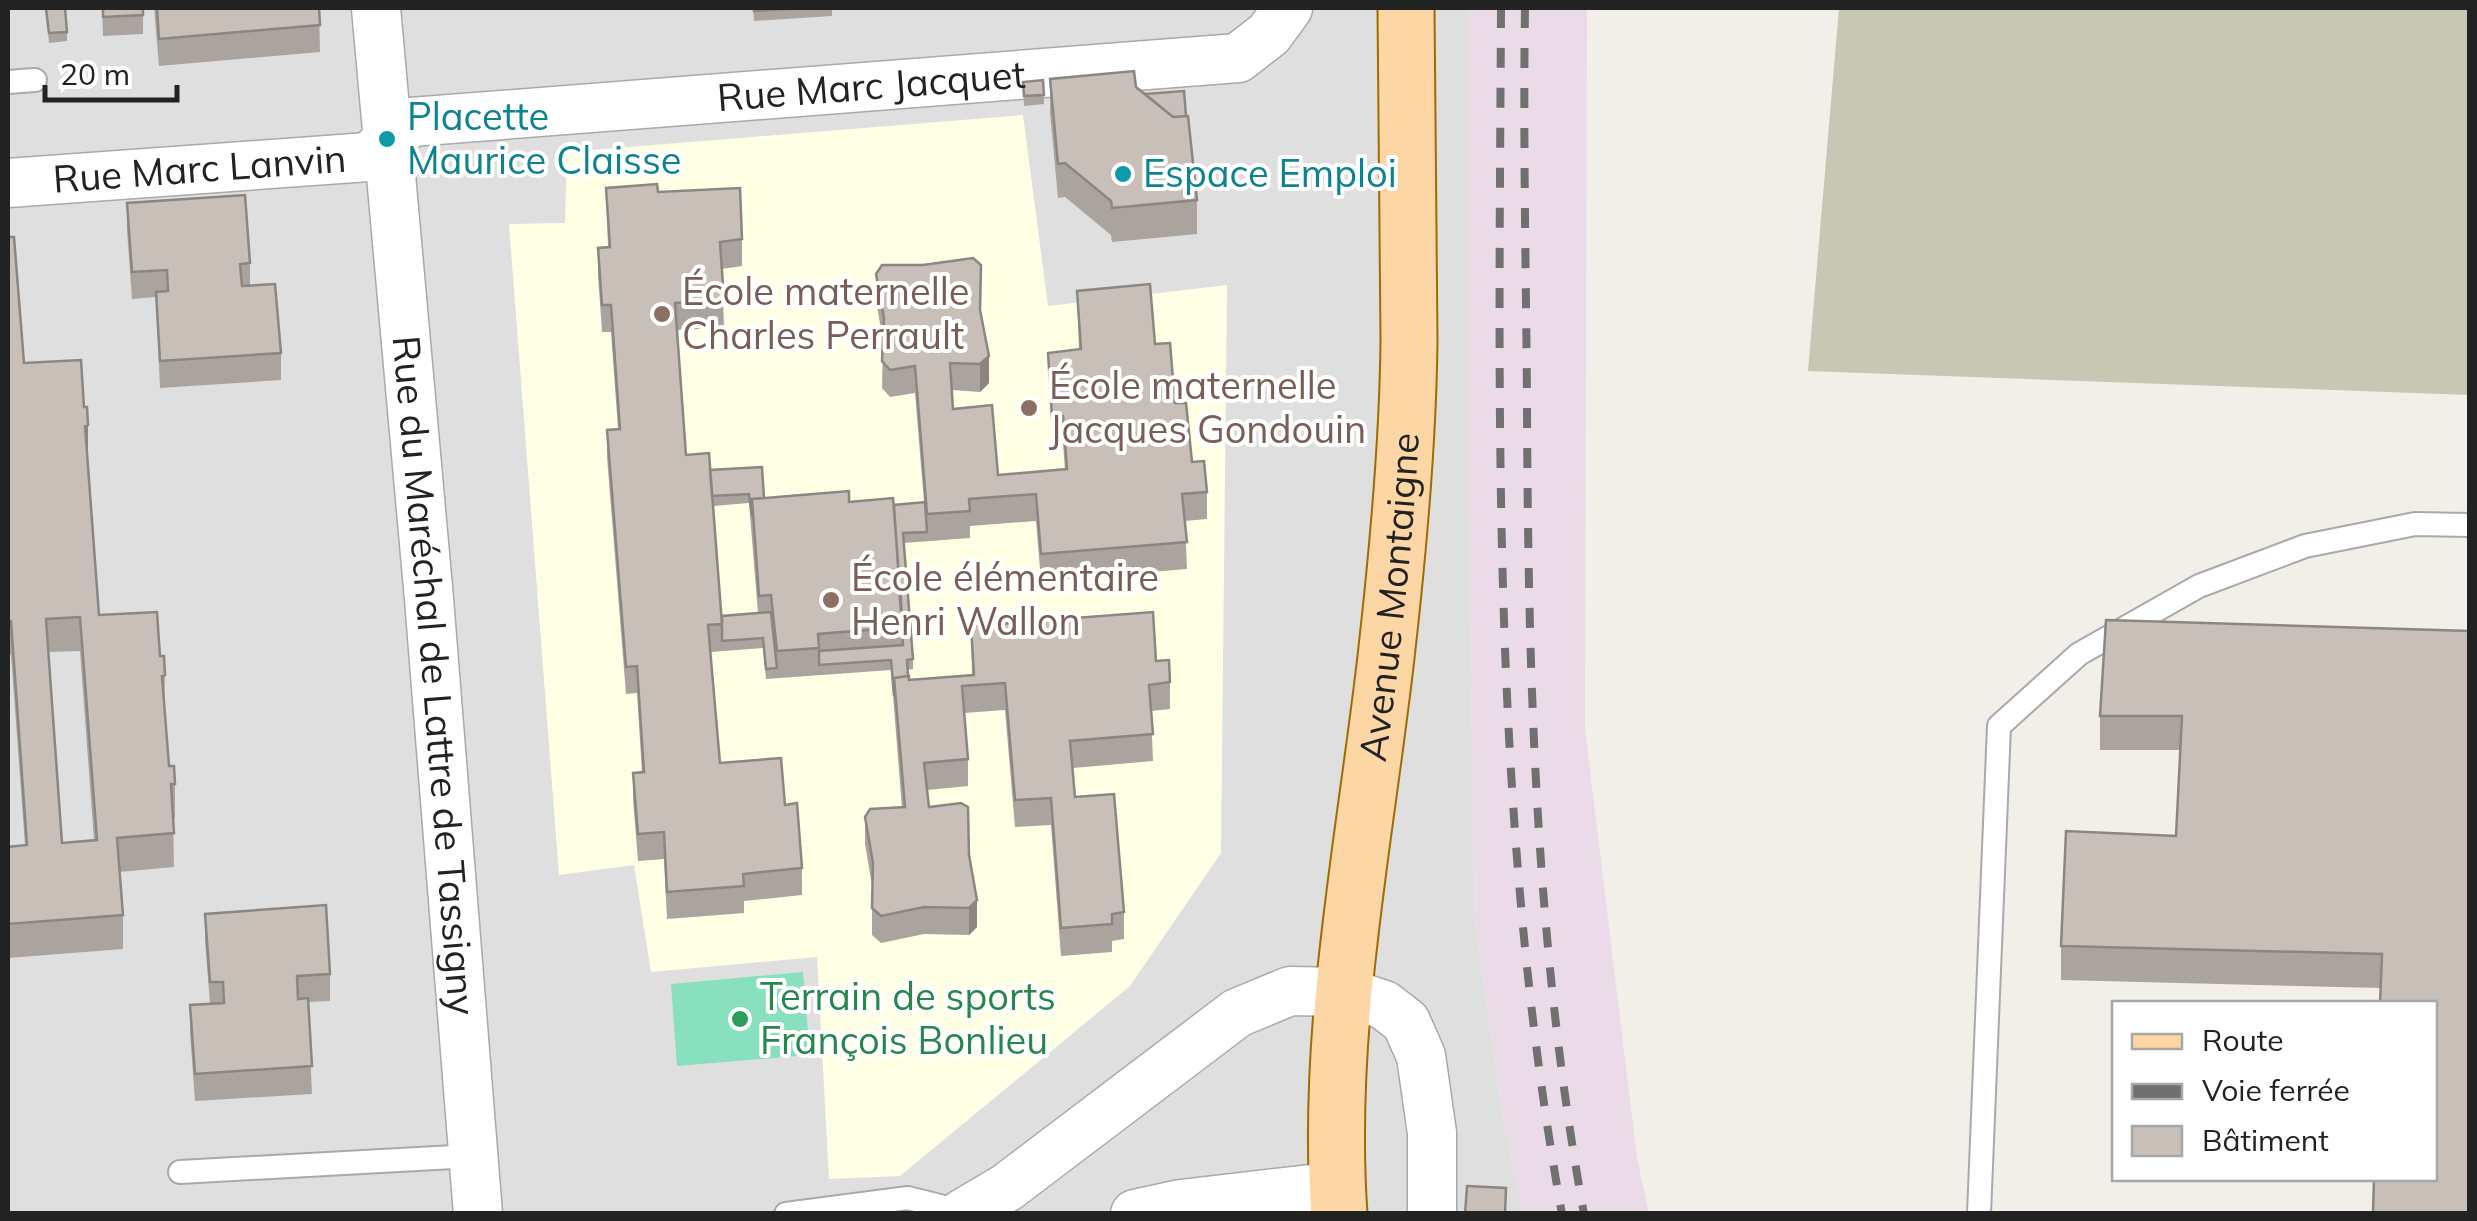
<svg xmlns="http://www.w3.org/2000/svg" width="2477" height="1221" viewBox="0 0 2477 1221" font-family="Mulish,sans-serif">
  <rect width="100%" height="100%" fill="#f2efe9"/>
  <!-- residential -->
  <path fill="#e0dfdf" d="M 8,8 L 1469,8 L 1470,621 L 1475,923 L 1502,1112 L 1523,1213 L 8,1213 Z"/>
  <!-- industrial -->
  <path fill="#ebdbe8" d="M 1469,8 L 1587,8 L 1585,729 L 1637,1158 L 1649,1213 L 1523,1213 L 1502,1112 L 1475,923 L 1470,621 Z"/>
  <!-- education -->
  <path fill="#ffffe5" d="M 1023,115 L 1048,306 L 1227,285 L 1221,853 L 1130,986 L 900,1176 L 829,1179 L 817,957 L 651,972 L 634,865 L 559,875 L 509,224 L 565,223 L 567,152 Z"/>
  <!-- construction -->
  <path fill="#c7c7b4" d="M 1839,8 L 2469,8 L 2469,395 L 1808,371 Z"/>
  <!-- pitch -->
  <path fill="#88e0be" d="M 803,972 L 810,1055 L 677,1066 L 671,984 Z"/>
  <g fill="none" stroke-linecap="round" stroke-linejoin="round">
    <!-- lane casing -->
    <g stroke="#a9a9a9" stroke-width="26">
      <path id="lane" d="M 8,82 L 35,80
        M 180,1172 L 472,1156
        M 786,1214 L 908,1198 L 964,1212
        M 1979,1214 L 1999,726 L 2079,654 L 2199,586 L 2305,546 L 2415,524 L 2470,525"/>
    </g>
    <!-- street casing -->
    <g stroke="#a9a9a9" stroke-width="51">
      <g id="street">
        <path id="s1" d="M 376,8 L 429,599 L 478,1214"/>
        <path id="s2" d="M 8,183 L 368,157 L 411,122 L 1238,58 L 1269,34 L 1288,8"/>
        <path d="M 962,1214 L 1006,1188 L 1237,1013 L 1290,991 L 1345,992 L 1384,1005 L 1406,1022 L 1421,1056 L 1432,1133 L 1432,1214"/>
        <path d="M 1135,1214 L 1181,1204 L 1337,1186"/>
      </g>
    </g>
    <!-- primary casing -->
    <g stroke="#a06b00" stroke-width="59">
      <g id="primary">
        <path id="s3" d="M 1339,1214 C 1326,1027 1365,841 1386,657 C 1398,552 1408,445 1409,340 C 1409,229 1406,118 1406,8"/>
      </g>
    </g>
    <!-- lane -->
    <use href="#lane" stroke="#fff" stroke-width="22"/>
    <!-- street -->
    <use href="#street" stroke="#fff" stroke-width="48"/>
    <!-- primary -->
    <use href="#primary" stroke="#fcd6a4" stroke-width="55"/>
    <!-- rail -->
    <path stroke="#707070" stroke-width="8" stroke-dasharray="20 20" stroke-linecap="butt" d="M 1501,8 C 1499,409 1490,817 1562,1214
      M 1525,8 C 1523,138 1526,270 1527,400 C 1528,673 1535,945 1584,1214"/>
  </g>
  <!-- wall -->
  <path fill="#aba49e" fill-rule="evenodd" d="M 102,8 L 143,8 L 143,34 L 103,36 Z
    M 154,8 L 319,8 L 320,52 L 159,66 Z
    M 753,8 L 832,8 L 832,16 L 754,21 Z
    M 46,9 L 67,32 L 67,41 L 49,43 Z
    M 1050,79 L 1136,87 L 1197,200 L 1197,234 L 1112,242 L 1111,235 L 1065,197 L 1058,198 L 1050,113 Z
    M 1043,80 L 1044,104 L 1024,106 L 1023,82 Z
    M 606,188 L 658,192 L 742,239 L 742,266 L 722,269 L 724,328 L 677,330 L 686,455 L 710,470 L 764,498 L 894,505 L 924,502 L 915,393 L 890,397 L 882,388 L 883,340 L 876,301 L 876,274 L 981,312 L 989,383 L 980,392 L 952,390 L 953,409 L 998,475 L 1065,470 L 1063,443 L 1052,443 L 1048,353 L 1079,349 L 1077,291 L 1155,344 L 1175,403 L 1192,462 L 1207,492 L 1207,519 L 1185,521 L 1187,569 L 1041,581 L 1036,521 L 970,526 L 970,538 L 904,543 L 913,659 L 913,669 L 907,670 L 909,680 L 972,675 L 971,626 L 1156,661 L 1170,682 L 1170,709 L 1151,711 L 1153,761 L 1073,768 L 1075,797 L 1124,912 L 1124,939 L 1112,941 L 1112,952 L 1061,956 L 1051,825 L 1015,827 L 1005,710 L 964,713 L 968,759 L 968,786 L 927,790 L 929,807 L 969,855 L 977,927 L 969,935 L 924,934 L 881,943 L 872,935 L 872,886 L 865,844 L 865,817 L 902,808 L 891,670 L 766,679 L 763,648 L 711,652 L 720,763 L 785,805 L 802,868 L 802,895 L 744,901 L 744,913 L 667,919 L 664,859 L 638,861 L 633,800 L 633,773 L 642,772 L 637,693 L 626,694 L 607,457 L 607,430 L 618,429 L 611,332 L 602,332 L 598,275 L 598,248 L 608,248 ZM 749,503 L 758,613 L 722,616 L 713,506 Z
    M 127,203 L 250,263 L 250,286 L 281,353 L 281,380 L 160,388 L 156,297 L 132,299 L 127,230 Z
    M 8,237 L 24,363 L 88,459 L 99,615 L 160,656 L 165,675 L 164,710 L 169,766 L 175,784 L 175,818 L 173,818 L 174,867 L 119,872 L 123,915 L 123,949 L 8,958 L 8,847 L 25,845 L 11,655 L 8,655 ZM 80,651 L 94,840 L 62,843 L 49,652 Z
    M 2470,631 L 2381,988 L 2061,980 L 2061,946 L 2176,836 L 2180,750 L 2100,750 L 2100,716 Z
    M 205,914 L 330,974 L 330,1001 L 308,1002 L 312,1094 L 195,1101 L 190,1032 L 190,1005 L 210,1004 L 205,941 Z
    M 8,1110 L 9,1135 L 9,1169 L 8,1169 Z"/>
  <!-- shaded-wall -->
  <path fill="#8b8681" d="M 989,356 L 989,383 L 980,392 L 980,364 Z
    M 88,425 L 88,459 L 85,426 Z
    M 977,900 L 977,927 L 969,935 L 969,908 Z"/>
  <!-- building -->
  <path fill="#c7bfb8" stroke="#8b8681" stroke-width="2.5" fill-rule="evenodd" d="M 65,8 L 67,32 L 49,33 L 46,9 Z
    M 103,8 L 143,8 L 143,15 L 103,17 Z
    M 157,8 L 319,8 L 320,25 L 159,39 Z
    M 754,8 L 807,8 L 754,11 Z
    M 1134,71 L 1136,87 L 1173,117 L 1188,116 L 1197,200 L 1112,208 L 1111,201 L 1065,163 L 1058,164 L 1050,79 Z
    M 1043,80 L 1044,95 L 1024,96 L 1023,82 Z
    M 1184,91 L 1186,116 L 1173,117 L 1145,94 Z
    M 657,184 L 658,192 L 740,188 L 742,239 L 720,242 L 724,300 L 675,303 L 686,455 L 709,453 L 722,624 L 708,625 L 720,763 L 781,758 L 785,805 L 797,803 L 802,868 L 743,874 L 744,886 L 667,892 L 664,832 L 638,834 L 633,773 L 644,772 L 637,666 L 626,667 L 607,430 L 620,429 L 611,305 L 602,305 L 598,248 L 610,247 L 606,188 Z
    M 245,195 L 250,263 L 240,264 L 242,286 L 275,284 L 281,353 L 160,361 L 156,292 L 168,291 L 167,270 L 132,272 L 127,203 Z
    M 8,237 L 14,237 L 24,363 L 81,360 L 84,407 L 87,407 L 88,425 L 85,426 L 99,615 L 157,612 L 160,656 L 164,656 L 165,675 L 162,676 L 169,766 L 174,766 L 175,784 L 171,784 L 174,833 L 117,838 L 123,915 L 8,924 L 8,847 L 27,845 L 11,621 L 8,621 ZM 80,617 L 97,840 L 62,843 L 46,619 Z
    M 973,258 L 981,265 L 980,310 L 989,356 L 980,364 L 950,363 L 953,409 L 992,405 L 998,475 L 1067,469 L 1063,416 L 1052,416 L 1048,353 L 1081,349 L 1077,291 L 1150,284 L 1155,344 L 1170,343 L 1175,403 L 1186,403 L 1192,462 L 1204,461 L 1207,492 L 1182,494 L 1187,542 L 1041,554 L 1036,494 L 969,499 L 970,511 L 927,514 L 915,366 L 890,370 L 882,361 L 884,318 L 876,274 L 882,265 L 923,265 Z
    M 762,467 L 764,498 L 752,499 L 752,516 L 749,494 L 712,496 L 710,470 Z
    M 849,491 L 849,502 L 893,498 L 903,627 L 818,634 L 819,648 L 777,651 L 771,595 L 759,596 L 752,499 Z
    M 925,502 L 927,532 L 903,533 L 913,659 L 907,660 L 908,676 L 894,678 L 894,696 L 891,660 L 819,665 L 819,651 L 903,645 L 894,505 Z
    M 771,612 L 777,668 L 766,669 L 763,638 L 722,641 L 722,616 Z
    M 1153,612 L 1156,661 L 1169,660 L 1170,682 L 1149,685 L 1153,734 L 1070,741 L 1075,797 L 1114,794 L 1124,912 L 1112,914 L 1112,924 L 1061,928 L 1051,798 L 1015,800 L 1005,683 L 962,686 L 968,759 L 924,763 L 929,807 L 961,803 L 968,807 L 969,855 L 977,900 L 969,908 L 924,907 L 881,916 L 872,908 L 873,863 L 865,817 L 870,809 L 905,807 L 894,678 L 909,676 L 909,680 L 974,675 L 971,626 Z
    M 2106,620 L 2470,631 L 2470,1214 L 2373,1214 L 2374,1178 L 2434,1178 L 2434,1004 L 2380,1004 L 2382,954 L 2061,946 L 2066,831 L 2176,836 L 2182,716 L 2100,716 Z
    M 326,905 L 330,974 L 297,976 L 298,999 L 308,998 L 312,1066 L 195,1074 L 190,1005 L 224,1003 L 223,982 L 210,982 L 205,914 Z
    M 1467,1186 L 1506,1188 L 1505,1214 L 1465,1214 Z"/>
  <!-- markers -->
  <g fill="#0f9aa8" stroke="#fff" stroke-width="4">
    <circle cx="387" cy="139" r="10"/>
    <circle cx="1123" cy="174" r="10"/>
  </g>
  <g fill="#8d6e63" stroke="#fff" stroke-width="4">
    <circle cx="662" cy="314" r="10"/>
    <circle cx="1029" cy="408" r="10"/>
    <circle cx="831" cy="600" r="10"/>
  </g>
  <circle fill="#2e9e5b" stroke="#fff" stroke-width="4" cx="740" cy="1019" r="10"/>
  <g text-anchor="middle" stroke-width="8" stroke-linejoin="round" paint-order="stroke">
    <!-- street labels -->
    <g font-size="38" fill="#222" stroke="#fff">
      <text dy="13" stroke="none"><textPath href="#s2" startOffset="878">Rue Marc Jacquet</textPath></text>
      <text dy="13" stroke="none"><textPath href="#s2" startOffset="192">Rue Marc Lanvin</textPath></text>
      <text dy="13" stroke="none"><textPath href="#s3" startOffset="620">Avenue Montaigne</textPath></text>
      <text dy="13" stroke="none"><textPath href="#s1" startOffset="670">Rue du Maréchal de Lattre de Tassigny</textPath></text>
    </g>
    <!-- culture labels -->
    <g font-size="38" fill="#0d838f" stroke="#fff" text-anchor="start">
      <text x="407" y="130">Placette<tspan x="407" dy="44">Maurice Claisse</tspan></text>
      <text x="1143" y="187">Espace Emploi</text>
    </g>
    <!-- education labels -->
    <g font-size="38" fill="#785e54" stroke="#fff" text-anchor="start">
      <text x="682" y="305">École maternelle<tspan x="682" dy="44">Charles Perrault</tspan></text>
      <text x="1049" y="399">École maternelle<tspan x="1049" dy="44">Jacques Gondouin</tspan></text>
      <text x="851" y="591">École élémentaire<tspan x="851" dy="44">Henri Wallon</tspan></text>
    </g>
    <!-- leisure labels -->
    <g font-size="38" fill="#27864d" stroke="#fff" text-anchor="start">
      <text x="760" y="1010">Terrain de sports<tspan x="760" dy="44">François Bonlieu</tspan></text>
    </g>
  </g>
  <!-- border -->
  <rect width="2477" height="1221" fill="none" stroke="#222222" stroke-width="20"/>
  <!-- legend -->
  <rect x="2112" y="1001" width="325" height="180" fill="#ffffff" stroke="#a7a7a7" stroke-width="2.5"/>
  <rect x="2132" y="1034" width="50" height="15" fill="#fcd6a4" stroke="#a7a7a7" stroke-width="2.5"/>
  <text x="2202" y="1051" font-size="30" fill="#222222">Route</text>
  <rect x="2132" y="1084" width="50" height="15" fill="#707070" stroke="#a7a7a7" stroke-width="2.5"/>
  <text x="2202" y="1101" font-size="30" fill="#222222">Voie ferrée</text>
  <rect x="2132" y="1126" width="50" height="30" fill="#c7bfb8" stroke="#a7a7a7" stroke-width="2.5"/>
  <text x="2202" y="1151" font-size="30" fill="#222222">Bâtiment</text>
  <!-- scale -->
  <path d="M45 85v15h132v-15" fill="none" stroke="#222222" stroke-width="5"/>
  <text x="60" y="85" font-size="30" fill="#222222" stroke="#ffffff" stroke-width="8" paint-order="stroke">20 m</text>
</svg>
